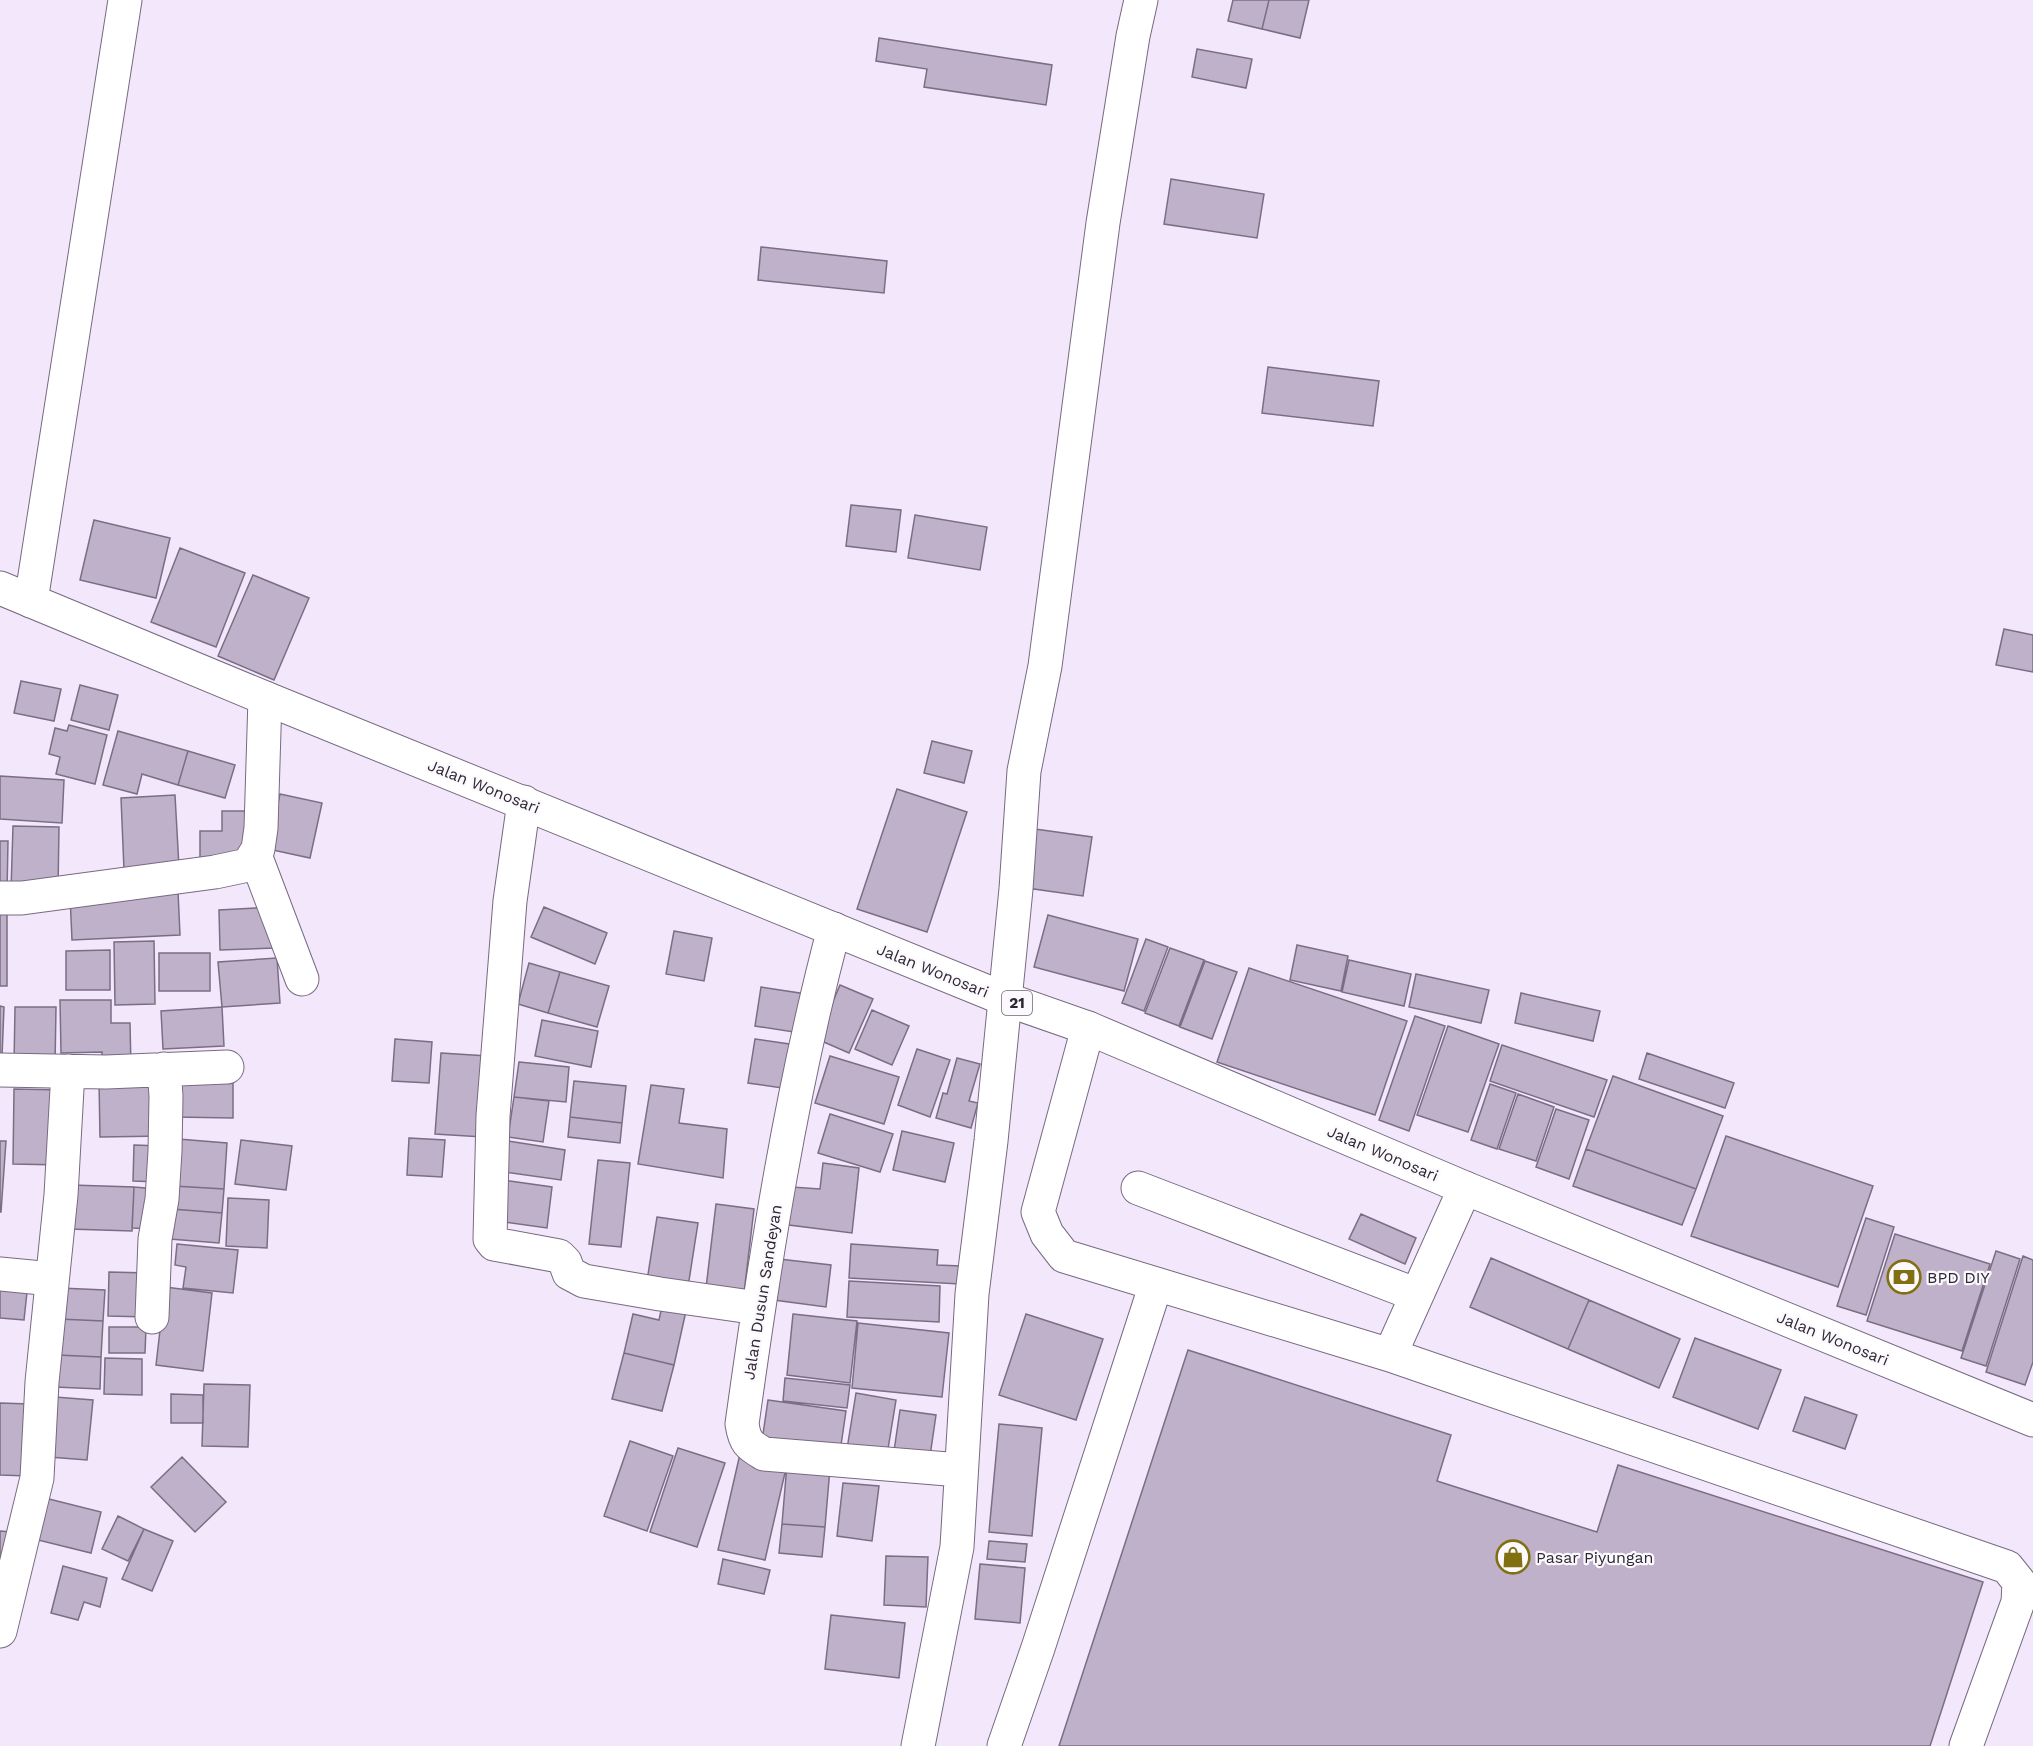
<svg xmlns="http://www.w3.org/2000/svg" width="2033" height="1746" viewBox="0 0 2033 1746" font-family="'Work Sans',sans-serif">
  <rect width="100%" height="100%" fill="#f3e7fc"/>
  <!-- building -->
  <path fill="#bfb1c9" stroke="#7b6e84" stroke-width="1.5" d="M 1233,0 L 1269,0 L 1262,29 L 1228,21 Z
    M 1269,0 L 1309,0 L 1300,38 L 1262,29 Z
    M 879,38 L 1052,65 L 1046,105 L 924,87 L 927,69 L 876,61 Z
    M 1197,49 L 1252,59 L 1246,88 L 1192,77 Z
    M 1171,179 L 1264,194 L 1257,238 L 1164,224 Z
    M 761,247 L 887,261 L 884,293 L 758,280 Z
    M 1268,367 L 1379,381 L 1373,426 L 1262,413 Z
    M 851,505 L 901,510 L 896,552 L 846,546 Z
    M 915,515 L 987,527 L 980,570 L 908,558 Z
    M 94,520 L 170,538 L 156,598 L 80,580 Z
    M 180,548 L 245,573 L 216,647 L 151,622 Z
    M 253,575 L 309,598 L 274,680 L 218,656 Z
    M 2004,629 L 2033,635 L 2033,672 L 1996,665 Z
    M 21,681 L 61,689 L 54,721 L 14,713 Z
    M 80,685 L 118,695 L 109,730 L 71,720 Z
    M 69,725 L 107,735 L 95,784 L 56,774 L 60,757 L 49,754 L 55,728 L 67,731 Z
    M 118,731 L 188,751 L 178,785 L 142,774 L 137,794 L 103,785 Z
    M 932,741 L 972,751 L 964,783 L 924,773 Z
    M 188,751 L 235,765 L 225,798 L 178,785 Z
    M 0,776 L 64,780 L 62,823 L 0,819 Z
    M 897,789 L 967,812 L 927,932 L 857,909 Z
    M 280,794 L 322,803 L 310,858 L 268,849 Z
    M 175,795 L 179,867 L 124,870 L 121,798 Z
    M 222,811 L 248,811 L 248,859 L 200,858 L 200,831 L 222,831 Z
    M 13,826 L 59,827 L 58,890 L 11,890 Z
    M 1035,829 L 1092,837 L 1083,896 L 1027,888 Z
    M 0,841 L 8,841 L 7,893 L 0,893 Z
    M 178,891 L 180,935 L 72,940 L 70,896 Z
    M 0,903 L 7,903 L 7,986 L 0,986 Z
    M 274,907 L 275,948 L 220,950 L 219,910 Z
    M 544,907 L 607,933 L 595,964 L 531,937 Z
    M 1048,915 L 1138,939 L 1124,991 L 1034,967 Z
    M 674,931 L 712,938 L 704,981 L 666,974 Z
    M 1146,939 L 1168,947 L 1144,1011 L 1122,1003 Z
    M 154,941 L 155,1004 L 115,1005 L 114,942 Z
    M 1297,945 L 1348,956 L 1341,991 L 1290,980 Z
    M 1170,948 L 1204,960 L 1179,1026 L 1145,1013 Z
    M 110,950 L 110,990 L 66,990 L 66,951 Z
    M 159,953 L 210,953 L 210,991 L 159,991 Z
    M 277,958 L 280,1003 L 222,1007 L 218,962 Z
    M 1349,960 L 1411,974 L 1404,1006 L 1342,992 Z
    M 1205,961 L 1237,972 L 1212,1039 L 1180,1027 Z
    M 529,963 L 560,972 L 548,1013 L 518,1004 Z
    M 1249,968 L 1407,1021 L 1375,1115 L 1217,1062 Z
    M 560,972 L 609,986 L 597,1027 L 548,1013 Z
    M 1416,974 L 1489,990 L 1481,1023 L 1409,1007 Z
    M 840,985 L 873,999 L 849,1053 L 817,1039 Z
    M 761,987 L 806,994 L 800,1033 L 755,1026 Z
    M 1521,993 L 1600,1011 L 1593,1041 L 1515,1023 Z
    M 60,1000 L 111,1000 L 111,1023 L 130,1023 L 131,1068 L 102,1068 L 102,1052 L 61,1053 Z
    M 0,1006 L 4,1007 L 2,1057 L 0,1057 Z
    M 15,1007 L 56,1007 L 55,1066 L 14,1065 Z
    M 222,1007 L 224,1046 L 163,1049 L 161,1011 Z
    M 872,1010 L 909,1026 L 892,1065 L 855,1049 Z
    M 1415,1016 L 1445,1026 L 1409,1131 L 1379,1120 Z
    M 542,1020 L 598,1031 L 591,1067 L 535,1056 Z
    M 1448,1026 L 1499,1044 L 1468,1132 L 1417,1115 Z
    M 395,1039 L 432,1042 L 429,1083 L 392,1081 Z
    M 755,1039 L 796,1045 L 789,1089 L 748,1083 Z
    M 1502,1045 L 1607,1080 L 1594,1117 L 1490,1081 Z
    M 917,1049 L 950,1060 L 930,1117 L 898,1105 Z
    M 441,1053 L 488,1056 L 483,1137 L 435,1134 Z
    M 1647,1053 L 1734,1083 L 1725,1108 L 1639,1079 Z
    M 830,1056 L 899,1077 L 884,1124 L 815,1103 Z
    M 957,1058 L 980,1064 L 969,1101 L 978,1103 L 971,1128 L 936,1118 L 943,1093 L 947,1094 Z
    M 519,1062 L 569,1067 L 566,1102 L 514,1097 Z
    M 1613,1076 L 1723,1116 L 1696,1189 L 1586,1149 Z
    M 163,1080 L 163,1136 L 100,1137 L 99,1081 Z
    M 175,1080 L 233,1080 L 233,1118 L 174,1117 Z
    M 574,1081 L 626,1086 L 622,1123 L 570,1117 Z
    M 1490,1084 L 1516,1093 L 1497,1149 L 1471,1140 Z
    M 651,1085 L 684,1089 L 679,1123 L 727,1129 L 723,1178 L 638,1164 Z
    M 14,1089 L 62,1090 L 60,1165 L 13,1164 Z
    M 1518,1094 L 1554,1107 L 1536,1161 L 1499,1149 Z
    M 514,1097 L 549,1101 L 543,1142 L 508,1137 Z
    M 1556,1109 L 1589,1120 L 1569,1179 L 1536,1167 Z
    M 830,1114 L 893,1134 L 880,1172 L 818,1153 Z
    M 570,1117 L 622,1123 L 620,1143 L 568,1137 Z
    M 902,1131 L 954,1143 L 945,1182 L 893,1170 Z
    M 1726,1136 L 1873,1186 L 1838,1287 L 1691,1236 Z
    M 409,1138 L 445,1140 L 442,1177 L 407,1175 Z
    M 178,1139 L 227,1143 L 224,1189 L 174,1186 Z
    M 241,1140 L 292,1146 L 286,1190 L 235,1184 Z
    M 0,1141 L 6,1141 L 1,1212 L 0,1212 Z
    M 508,1141 L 565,1150 L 561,1180 L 504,1172 Z
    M 134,1145 L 160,1146 L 159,1182 L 133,1181 Z
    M 1586,1149 L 1696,1189 L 1682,1225 L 1573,1186 Z
    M 598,1160 L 630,1163 L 621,1247 L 589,1244 Z
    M 823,1163 L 859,1168 L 852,1233 L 789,1225 L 792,1187 L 820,1189 Z
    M 503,1180 L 552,1187 L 547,1228 L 498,1221 Z
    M 71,1185 L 134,1187 L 132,1231 L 69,1229 Z
    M 174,1186 L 224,1189 L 222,1213 L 172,1209 Z
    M 134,1187 L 157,1189 L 155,1229 L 132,1228 Z
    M 228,1198 L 269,1200 L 267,1248 L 226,1246 Z
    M 716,1204 L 754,1209 L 744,1293 L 706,1288 Z
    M 172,1209 L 222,1213 L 219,1243 L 170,1239 Z
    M 1361,1214 L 1416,1238 L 1405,1264 L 1349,1239 Z
    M 657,1217 L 698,1223 L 688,1287 L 647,1281 Z
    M 1866,1218 L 1894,1227 L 1866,1315 L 1837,1306 Z
    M 1895,1234 L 1990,1264 L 1962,1351 L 1867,1321 Z
    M 177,1244 L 238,1250 L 233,1293 L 183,1288 L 186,1267 L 175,1265 Z
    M 851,1244 L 938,1250 L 937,1265 L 961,1266 L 960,1284 L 849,1278 Z
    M 1996,1251 L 2020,1259 L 1986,1366 L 1961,1358 Z
    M 2023,1256 L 2033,1260 L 2033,1362 L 2025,1385 L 1986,1372 Z
    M 1491,1258 L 1589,1300 L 1568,1349 L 1470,1307 Z
    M 779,1259 L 831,1265 L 826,1307 L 774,1300 Z
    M 109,1272 L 149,1273 L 148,1317 L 108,1316 Z
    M 0,1280 L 28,1283 L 24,1320 L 0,1318 Z
    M 849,1281 L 940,1286 L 939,1322 L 847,1317 Z
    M 165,1287 L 212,1293 L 203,1371 L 156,1365 Z
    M 60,1288 L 105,1290 L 103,1321 L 59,1319 Z
    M 1589,1300 L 1680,1339 L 1659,1388 L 1568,1349 Z
    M 662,1306 L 686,1311 L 674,1365 L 624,1353 L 633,1314 L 659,1320 Z
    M 793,1314 L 857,1321 L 850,1383 L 787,1375 Z
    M 1026,1314 L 1103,1339 L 1076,1420 L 999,1395 Z
    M 59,1319 L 103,1321 L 101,1357 L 57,1355 Z
    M 858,1323 L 949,1333 L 942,1397 L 852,1388 Z
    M 109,1327 L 146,1327 L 145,1353 L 109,1353 Z
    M 1695,1338 L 1781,1370 L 1758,1429 L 1673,1397 Z
    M 1188,1350 L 1451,1435 L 1437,1481 L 1597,1532 L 1618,1465 L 1983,1582 L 1930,1746 L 1059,1746 Z
    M 624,1353 L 674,1365 L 662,1411 L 612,1399 Z
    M 57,1355 L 101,1357 L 100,1389 L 55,1387 Z
    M 105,1358 L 142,1359 L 142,1395 L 104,1394 Z
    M 785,1378 L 850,1385 L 847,1408 L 783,1401 Z
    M 204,1384 L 250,1385 L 248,1447 L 202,1446 Z
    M 856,1393 L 896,1400 L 887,1455 L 847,1449 Z
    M 171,1394 L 203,1395 L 203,1423 L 171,1423 Z
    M 55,1397 L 93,1400 L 87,1460 L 49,1457 Z
    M 1805,1397 L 1857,1415 L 1845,1449 L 1793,1431 Z
    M 768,1400 L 846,1411 L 840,1452 L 762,1441 Z
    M 0,1403 L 29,1404 L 28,1476 L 0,1475 Z
    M 900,1410 L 936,1415 L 929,1463 L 893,1458 Z
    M 999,1424 L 1042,1428 L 1032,1536 L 989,1532 Z
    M 630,1441 L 673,1456 L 647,1531 L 604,1516 Z
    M 678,1448 L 725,1463 L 697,1547 L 650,1532 Z
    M 740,1454 L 787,1464 L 765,1560 L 718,1550 Z
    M 182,1457 L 226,1502 L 195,1532 L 151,1487 Z
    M 787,1464 L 830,1468 L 825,1527 L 782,1524 Z
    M 843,1483 L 879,1486 L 872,1541 L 837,1536 Z
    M 45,1498 L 101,1512 L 91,1553 L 34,1539 Z
    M 118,1516 L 144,1529 L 128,1561 L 102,1549 Z
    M 782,1524 L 825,1527 L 822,1557 L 779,1553 Z
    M 144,1529 L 173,1541 L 152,1591 L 122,1579 Z
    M 0,1531 L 11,1532 L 0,1575 Z
    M 989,1541 L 1027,1544 L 1025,1562 L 987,1559 Z
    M 886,1556 L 928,1557 L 926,1607 L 884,1605 Z
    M 723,1559 L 770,1570 L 764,1594 L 718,1584 Z
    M 980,1564 L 1025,1568 L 1020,1623 L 975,1619 Z
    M 63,1566 L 107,1578 L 100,1607 L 84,1602 L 78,1620 L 51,1613 Z
    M 831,1615 L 905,1623 L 899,1678 L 825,1669 Z"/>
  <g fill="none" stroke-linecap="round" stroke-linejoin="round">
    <!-- minor casing -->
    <g stroke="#776a80" stroke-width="35">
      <path id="minor" d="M 31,601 L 125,0
        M 524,802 L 510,901 L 493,1116 L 490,1239 L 494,1244 L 559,1256 L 565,1262 L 569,1273 L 584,1281 L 660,1294 L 758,1308
        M 255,855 L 302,979
        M 0,898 L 22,898 L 215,872 L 248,865 L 258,849 L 261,828 L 265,698
        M 834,929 C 791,1091 765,1258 742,1424 C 745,1443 749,1445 764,1454 L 960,1470
        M 1088,1028 L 1038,1212 L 1047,1234 L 1064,1256 L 1390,1355 L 2007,1567 L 2019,1582 L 2018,1602 L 1966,1746
        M 0,1070 L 106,1072 L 227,1067
        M 1138,1188 L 1417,1295
        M 0,1274 L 52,1279
        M 152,1317 L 155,1239 L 162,1199 L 165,1151 L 166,1096 L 164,1069
        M 1390,1355 L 1465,1188
        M 0,1631 L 37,1478 L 42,1382 L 61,1195 L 68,1071
        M 918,1746 L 957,1547 L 972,1294 L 991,1141 L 1016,889 L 1024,771 L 1045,666 L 1103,223 L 1133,36 L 1141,0
        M 1004,1746 L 1038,1648 L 1156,1284"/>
    </g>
    <!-- highway casing -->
    <g stroke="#776a80" stroke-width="35">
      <path id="highway" d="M 0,588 L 265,698 L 1005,999 L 1088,1028 L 1465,1188 L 2033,1420"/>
    </g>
    <!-- minor -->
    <use href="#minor" stroke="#fff" stroke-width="33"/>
    <!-- highway -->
    <use href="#highway" stroke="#fff" stroke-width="33"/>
  </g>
  <!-- icons -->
  <defs>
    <g id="bank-ring" transform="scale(1.725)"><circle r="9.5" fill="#fbf8fe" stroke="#81700f" stroke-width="1.5"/><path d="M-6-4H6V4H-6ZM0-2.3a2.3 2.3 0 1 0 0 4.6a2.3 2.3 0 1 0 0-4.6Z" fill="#81700f"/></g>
    <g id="shop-ring" transform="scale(1.725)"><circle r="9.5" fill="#fbf8fe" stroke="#81700f" stroke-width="1.5"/><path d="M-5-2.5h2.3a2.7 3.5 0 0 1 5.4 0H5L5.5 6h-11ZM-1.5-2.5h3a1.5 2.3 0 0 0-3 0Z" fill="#81700f"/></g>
  </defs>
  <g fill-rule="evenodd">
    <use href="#bank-ring" x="1904" y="1277"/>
    <use href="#shop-ring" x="1513" y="1557"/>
  </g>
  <g text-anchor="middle" stroke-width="4.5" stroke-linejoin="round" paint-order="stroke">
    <!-- shield labels -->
    <rect fill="#fbf8fe" stroke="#6b666e" stroke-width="1.5" x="1002" y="991" width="30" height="24" rx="4.5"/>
    <g font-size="15" font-weight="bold" fill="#2d2731">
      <text x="1017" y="1008">21</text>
    </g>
    <!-- street labels -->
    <g font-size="16" fill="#2d2731" stroke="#fbf8fe">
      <text transform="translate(484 786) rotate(22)" y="6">Jalan Wonosari</text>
      <text transform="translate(933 970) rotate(22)" y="6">Jalan Wonosari</text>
      <text transform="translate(1383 1153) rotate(23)" y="6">Jalan Wonosari</text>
      <text transform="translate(762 1292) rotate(-81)" y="6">Jalan Dusun Sandeyan</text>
      <text transform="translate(1833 1338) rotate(22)" y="6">Jalan Wonosari</text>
    </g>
    <!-- poi labels -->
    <g font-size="16" fill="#2d2731" stroke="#fbf8fe" text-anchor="start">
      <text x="1927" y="1283">BPD DIY</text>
      <text x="1536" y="1563">Pasar Piyungan</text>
    </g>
  </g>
</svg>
